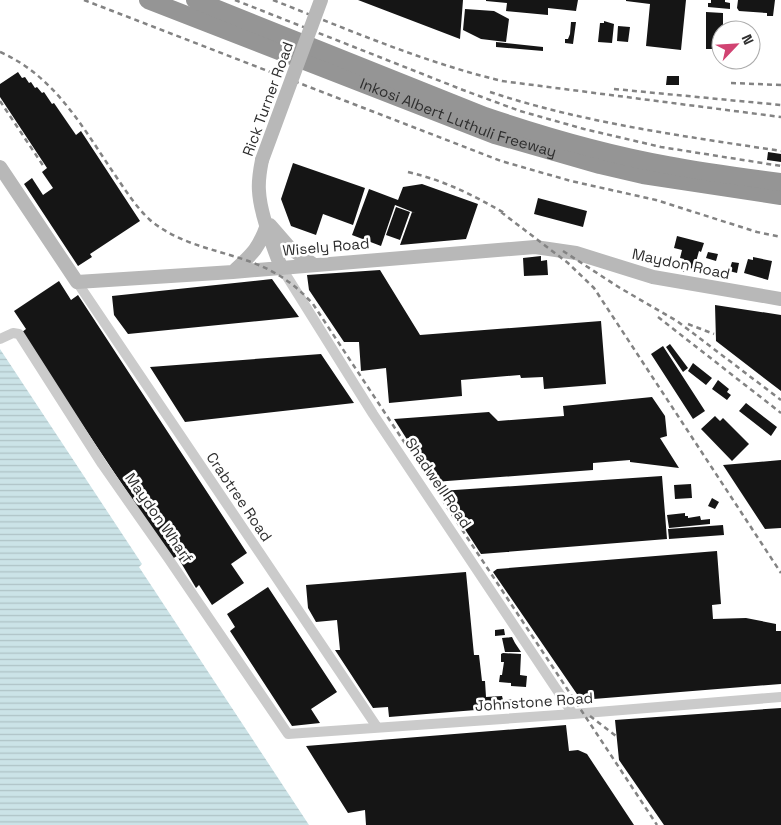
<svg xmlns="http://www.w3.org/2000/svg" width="781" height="825" viewBox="0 0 781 825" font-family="'Space Grotesk',sans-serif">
  <defs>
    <pattern id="water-rules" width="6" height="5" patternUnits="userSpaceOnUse" patternTransform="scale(1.25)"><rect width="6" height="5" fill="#cbe3e7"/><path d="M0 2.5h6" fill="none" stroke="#afc3c6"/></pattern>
  </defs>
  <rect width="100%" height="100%" fill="#fff"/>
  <!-- water -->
  <path fill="url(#water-rules)" d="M 0,349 L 142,564 L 139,567 L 309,825 L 0,825 Z"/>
  <!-- building -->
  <path fill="#151515" d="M 358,0 L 463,0 L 460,39 Z
    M 486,0 L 578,0 L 576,11 L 548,8 L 548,15 L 506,11 L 507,3 L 486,1 Z
    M 626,0 L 686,0 L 681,50 L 646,46 L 650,4 L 626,1 Z
    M 711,0 L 725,0 L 725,2 L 730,3 L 730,9 L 708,7 L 708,3 L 711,3 Z
    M 738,0 L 775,0 L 773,16 L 767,16 L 767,13 L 739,11 L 737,8 Z
    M 465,9 L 494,11 L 509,19 L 506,42 L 481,39 L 463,30 Z
    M 706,12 L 723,13 L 723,30 L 721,30 L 721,35 L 719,35 L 718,49 L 706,49 Z
    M 604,21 L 614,24 L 612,43 L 598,42 L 600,23 L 604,23 Z
    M 571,22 L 576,22 L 573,44 L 565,43 L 565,39 L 568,39 L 570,34 Z
    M 618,26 L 630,27 L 628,42 L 617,41 Z
    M 496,42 L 543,47 L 543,51 L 496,47 Z
    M 18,72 L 22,78 L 25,77 L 29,83 L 31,82 L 35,88 L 37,87 L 42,93 L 44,92 L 52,104 L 54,103 L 76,135 L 81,131 L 140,221 L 90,254 L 92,257 L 78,266 L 24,184 L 32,178 L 43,195 L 53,188 L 42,172 L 47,168 L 0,97 L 0,84 Z
    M 667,76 L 679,76 L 679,85 L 666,85 Z
    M 768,152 L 781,154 L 781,162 L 767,160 Z
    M 293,163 L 365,188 L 353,225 L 323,214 L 316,235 L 291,226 L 281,199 Z
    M 422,184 L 478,204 L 466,239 L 400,245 L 412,212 L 415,213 L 395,205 L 381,246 L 352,235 L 369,189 L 398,200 L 403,187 Z
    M 538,198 L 587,211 L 583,227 L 534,214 Z
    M 396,207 L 410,212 L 400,240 L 386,235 Z
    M 677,236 L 704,243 L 701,252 L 699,251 L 694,269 L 686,267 L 684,272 L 681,270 L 684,259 L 680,258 L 682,250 L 674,248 Z
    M 708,252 L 718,254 L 716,261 L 706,258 Z
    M 541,256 L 541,261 L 547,260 L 548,275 L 524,276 L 523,258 Z
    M 753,257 L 772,261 L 768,280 L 744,273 L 748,259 L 753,260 Z
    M 732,262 L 739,263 L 737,273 L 729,271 Z
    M 380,270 L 420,335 L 601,321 L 606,384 L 544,389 L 543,377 L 521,378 L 520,375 L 461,380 L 462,396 L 389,403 L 386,368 L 361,371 L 359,342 L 344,342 L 309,290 L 307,275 Z
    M 272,279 L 299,317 L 128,334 L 114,315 L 112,296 Z
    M 59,281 L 71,300 L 78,295 L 247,553 L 231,564 L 244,583 L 212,605 L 199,585 L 196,588 L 177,556 L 172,559 L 21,333 L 26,329 L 14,311 Z
    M 715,305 L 781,315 L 781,391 L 716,341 Z
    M 670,344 L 688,368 L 683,372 L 666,347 Z
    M 663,346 L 705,411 L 693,419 L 651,354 Z
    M 321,354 L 354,403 L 185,422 L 150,367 Z
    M 693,363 L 712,378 L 706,385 L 688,371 Z
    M 718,380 L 729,389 L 727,392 L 731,395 L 727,400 L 712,389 Z
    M 652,397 L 665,416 L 667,436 L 660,438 L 679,468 L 630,462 L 630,460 L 593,463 L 593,470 L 434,482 L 394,419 L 489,412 L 498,421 L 564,416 L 563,406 Z
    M 746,403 L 777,427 L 771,436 L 739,411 Z
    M 715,416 L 720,421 L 723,418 L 749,444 L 732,461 L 701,429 Z
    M 781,460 L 781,528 L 765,529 L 723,465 Z
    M 662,476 L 667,539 L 481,554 L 440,491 Z
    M 691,484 L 692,498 L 675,499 L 674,485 Z
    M 712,498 L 719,502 L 715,509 L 708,506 Z
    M 685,513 L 685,516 L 688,516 L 688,518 L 700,516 L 701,520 L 710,519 L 710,524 L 669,528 L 667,515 Z
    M 723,525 L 724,535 L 669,539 L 668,529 Z
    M 717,551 L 721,604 L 712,605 L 713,619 L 746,618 L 776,624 L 776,631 L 781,631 L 781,684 L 581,700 L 493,572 L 497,569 Z
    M 466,572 L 474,655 L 479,655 L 482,681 L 485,681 L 486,697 L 502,696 L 503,700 L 517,699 L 525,700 L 524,706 L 389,717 L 388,707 L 373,708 L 335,650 L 340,650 L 337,620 L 316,622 L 308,608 L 306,585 Z
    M 268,587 L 337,692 L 311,709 L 320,723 L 292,726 L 230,631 L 235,627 L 227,614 Z
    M 504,629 L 505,635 L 495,636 L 495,630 Z
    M 512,637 L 515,643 L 521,652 L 505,652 L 502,638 Z
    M 503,653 L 521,654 L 520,675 L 527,676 L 526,687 L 511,686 L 511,683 L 499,682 L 500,675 L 502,675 L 504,662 L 501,662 L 501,654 Z
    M 781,708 L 781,825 L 664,825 L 619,760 L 615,720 Z
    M 566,725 L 569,751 L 578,750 L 587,754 L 634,825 L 366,825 L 365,810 L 348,813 L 306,746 Z"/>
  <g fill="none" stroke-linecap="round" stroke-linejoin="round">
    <!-- street -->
    <path stroke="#cbcbcb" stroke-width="10" d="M 281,267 L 373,414 L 573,714
      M 77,282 L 377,727
      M 0,339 L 13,333 L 19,334 L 102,464 L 168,558 L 288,734 L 573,714 L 781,697"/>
    <!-- secondary -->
    <path stroke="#b8b8b8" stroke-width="14" d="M 262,160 C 260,170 258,180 259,191 C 260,213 273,247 281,267
      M 0,167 L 77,282 L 233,272 L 535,247 L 576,253 L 653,277 L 781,299
      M 270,225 L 290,248 L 314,265
      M 233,272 C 252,254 258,250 267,225"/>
    <!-- highway -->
    <g stroke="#959595" stroke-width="18">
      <path id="s1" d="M 148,0 L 495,135 L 600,165 L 643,175 L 781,196"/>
      <path d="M 195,0 L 485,116 C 544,136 606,154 668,165 C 705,172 743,177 781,182"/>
    </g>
    <!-- rail -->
    <path stroke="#838383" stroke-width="2.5" stroke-dasharray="5 4" stroke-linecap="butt" d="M 84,0 L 501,161 L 571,181 L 656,200 L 757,232 L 781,237
      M 235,0 L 463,90 L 520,111 L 584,129 L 661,147 L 781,166
      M 273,0 C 349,30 423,62 502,81 L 781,117
      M 0,52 C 55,76 83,128 115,175 C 126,191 136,207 150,220 C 180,245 216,249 251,262 C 276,271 296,285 313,304 L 657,825
      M 731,83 L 781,85
      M 614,89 L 781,105
      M 490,92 C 584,123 683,136 781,151
      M 0,101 L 44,167
      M 408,172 C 446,181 473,195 506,214
      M 501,212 L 568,263 L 594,288 L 781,573
      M 563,251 L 620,288 L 677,321 L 781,400
      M 658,317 L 781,413
      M 688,324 L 714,334
      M 590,716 L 616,736"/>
    <!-- secondary-bridge -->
    <path stroke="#b8b8b8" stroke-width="14" d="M 262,160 L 321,0"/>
  </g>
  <g text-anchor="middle" stroke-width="5" stroke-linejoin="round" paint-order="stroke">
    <!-- street labels -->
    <g font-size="15" fill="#2e2e2e" stroke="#fff">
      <text transform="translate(268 99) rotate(-70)" y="5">Rick Turner Road</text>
      <text dy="5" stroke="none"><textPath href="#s1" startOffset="332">Inkosi Albert Luthuli Freeway</textPath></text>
      <text transform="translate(326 247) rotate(-5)" y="5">Wisely Road</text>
      <text transform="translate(681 264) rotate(12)" y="5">Maydon Road</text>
      <text transform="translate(438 483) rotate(56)" y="5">Shadwell Road</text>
      <text transform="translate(239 497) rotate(56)" y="5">Crabtree Road</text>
      <text transform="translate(159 518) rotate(55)" y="5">Maydon Wharf</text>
      <text transform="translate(534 702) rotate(-4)" y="5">Johnstone Road</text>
    </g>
  </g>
  <!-- north arrow -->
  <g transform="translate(736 45) rotate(65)"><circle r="24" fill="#ffffff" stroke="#ababab"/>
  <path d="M0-4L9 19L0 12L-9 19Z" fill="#d14372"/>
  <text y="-8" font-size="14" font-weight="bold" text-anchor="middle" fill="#2e2e2e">N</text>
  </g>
</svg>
